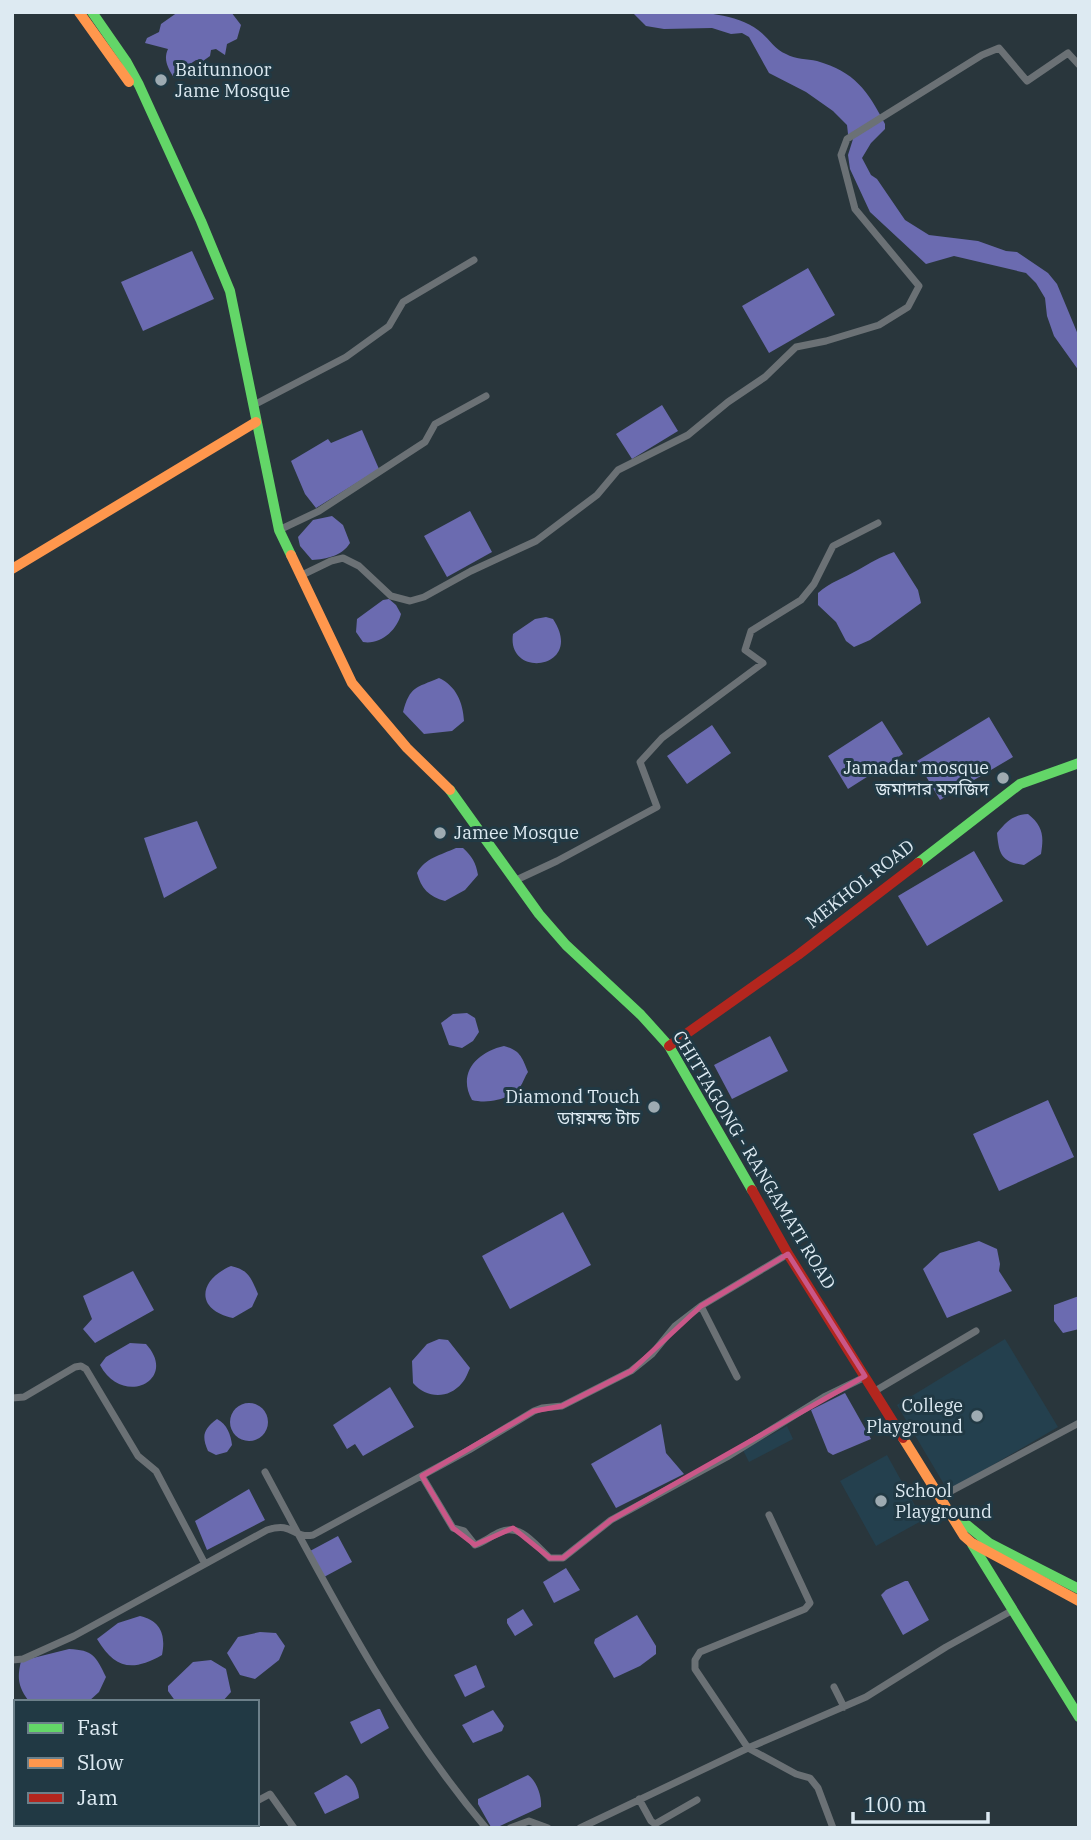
<svg xmlns="http://www.w3.org/2000/svg" width="1091" height="1840" viewBox="0 0 1091 1840" font-family="'IBM Plex Serif','Noto Sans Bengali',serif">
  <rect width="100%" height="100%" fill="#29363c"/>
  <!-- built -->
  <path fill="#24404e" d="M 1005,1339 L 1058,1427 L 948,1491 L 897,1405 Z
    M 787,1426 L 793,1439 L 749,1462 L 743,1450 Z
    M 887,1455 L 923,1520 L 876,1546 L 840,1481 Z"/>
  <!-- water -->
  <path fill="#6b6bb0" d="M 178,12 L 231,12 L 241,25 L 237,39 L 227,44 L 225,55 L 216,49 L 211,50 L 210,56 L 203,61 L 196,60 L 190,64 L 188,70 L 179,72 L 180,79 L 174,78 C 168,68 163,60 168,49 L 145,43 L 147,38 L 159,32 L 161,24 Z
    M 632,12 C 668,12 727,7 758,30 C 768,37 774,49 786,54 C 795,59 807,59 817,61 C 855,72 867,90 885,124 L 885,129 L 871,143 L 862,158 L 871,175 L 877,179 L 905,220 L 929,235 L 978,241 L 1006,251 L 1017,252 L 1048,273 L 1057,284 L 1079,337 L 1079,371 L 1054,336 L 1047,316 L 1045,298 L 1036,283 L 1026,273 L 954,256 L 926,264 L 870,212 L 850,169 L 848,155 L 853,139 L 848,134 L 847,125 L 833,111 L 806,92 L 769,73 L 749,37 L 742,33 L 731,34 L 712,28 L 664,29 L 646,26 Z
    M 192,251 L 214,299 L 143,331 L 121,282 Z
    M 808,268 L 835,315 L 769,353 L 742,306 Z
    M 662,405 L 678,431 L 632,459 L 616,434 Z
    M 362,430 L 379,469 L 316,508 L 305,494 L 291,461 L 328,439 L 331,443 Z
    M 470,511 L 492,552 L 447,577 L 424,536 Z
    M 332,516 L 343,525 L 350,543 C 342,556 327,559 312,560 L 300,546 L 298,537 L 313,520 Z
    M 894,552 L 918,590 L 921,603 L 870,640 L 854,647 L 846,641 L 836,622 L 818,605 L 818,593 C 830,582 844,578 858,570 C 870,563 880,557 894,552 Z
    M 389,599 L 396,605 L 401,614 C 397,630 381,645 363,642 L 356,632 L 357,619 L 383,600 Z
    M 546,617 L 553,619 C 586,669 506,680 513,634 L 535,619 Z
    M 439,678 C 456,686 463,702 464,721 L 452,731 L 424,734 L 403,712 C 410,686 416,688 439,678 Z
    M 989,717 L 1013,757 L 940,800 L 917,761 Z
    M 882,721 L 903,754 L 848,789 L 828,756 Z
    M 712,725 L 731,753 L 687,784 L 667,756 Z
    M 1028,814 C 1043,826 1044,836 1041,854 L 1024,865 C 1001,862 999,854 997,833 C 1007,821 1013,815 1028,814 Z
    M 197,821 L 217,868 L 164,898 L 144,838 Z
    M 456,848 L 463,848 C 472,856 476,863 478,875 L 465,890 L 445,901 C 429,897 421,888 417,873 C 425,858 441,855 456,848 Z
    M 974,851 L 1003,901 L 927,946 L 898,896 Z
    M 467,1013 L 475,1018 L 479,1032 L 473,1041 L 462,1048 L 449,1045 L 441,1023 L 453,1014 Z
    M 770,1036 L 788,1071 L 732,1099 L 714,1065 Z
    M 504,1046 C 520,1050 522,1057 528,1072 C 525,1076 523,1083 520,1087 C 509,1100 487,1104 472,1100 C 457,1073 477,1052 504,1046 Z
    M 1048,1100 L 1074,1157 L 999,1191 L 973,1134 Z
    M 563,1212 L 591,1265 L 510,1309 L 482,1256 Z
    M 979,1241 L 997,1249 L 1000,1264 L 999,1271 L 1012,1291 L 947,1318 L 923,1269 L 940,1253 Z
    M 231,1266 C 249,1270 251,1278 258,1294 L 252,1307 L 233,1318 C 195,1310 198,1280 231,1266 Z
    M 133,1271 L 154,1310 L 95,1343 L 83,1329 L 92,1319 L 83,1296 Z
    M 1079,1296 L 1079,1329 L 1063,1333 L 1054,1321 L 1054,1305 Z
    M 439,1339 L 448,1340 L 470,1368 C 468,1372 466,1379 462,1383 C 448,1400 426,1398 413,1383 L 412,1361 L 427,1344 Z
    M 130,1343 L 146,1344 C 179,1380 123,1408 100,1365 L 106,1357 Z
    M 390,1387 L 414,1427 L 363,1456 L 355,1444 L 347,1449 L 333,1425 Z
    M 845,1393 L 871,1439 L 833,1455 L 828,1452 L 811,1410 Z
    M230 1422a19 19 0 1 1 38 0a19 19 0 1 1-38 0Z
    M 217,1419 C 227,1424 231,1435 232,1445 L 227,1452 L 216,1455 L 208,1451 C 201,1435 204,1429 217,1419 Z
    M 661,1424 L 666,1453 L 684,1474 L 616,1508 L 591,1464 Z
    M 249,1489 L 265,1520 L 207,1550 L 195,1521 Z
    M 338,1536 L 352,1562 L 324,1577 L 310,1551 Z
    M 566,1568 L 580,1590 L 554,1603 L 543,1582 Z
    M 905,1581 L 908,1581 L 929,1620 L 903,1635 L 881,1595 L 886,1590 Z
    M 523,1609 L 533,1625 L 515,1636 L 507,1623 L 507,1619 Z
    M 637,1615 L 656,1646 L 656,1654 L 640,1666 L 614,1678 L 594,1643 L 595,1639 Z
    M 140,1616 C 161,1621 166,1635 162,1655 C 132,1672 115,1669 97,1639 L 118,1623 Z
    M 260,1632 L 276,1633 L 285,1646 L 279,1660 L 255,1679 L 240,1675 L 227,1653 L 238,1637 Z
    M 69,1649 C 93,1650 96,1656 106,1677 L 99,1692 L 88,1702 L 28,1700 C 18,1686 17,1678 21,1661 Z
    M 211,1660 L 226,1669 L 231,1692 L 222,1702 L 176,1702 L 168,1691 L 168,1686 L 193,1662 Z
    M 476,1665 L 485,1687 L 465,1697 L 454,1675 Z
    M 378,1709 L 380,1709 L 389,1728 L 361,1744 L 350,1722 Z
    M 493,1710 L 504,1726 L 502,1731 L 473,1743 L 462,1725 Z
    M 346,1775 C 353,1778 359,1790 359,1798 L 325,1814 L 314,1793 Z
    M 528,1775 C 537,1781 542,1797 541,1807 L 500,1826 L 491,1827 L 478,1804 L 478,1799 Z"/>
  <g fill="none" stroke-linecap="round" stroke-linejoin="round">
    <!-- street -->
    <path stroke="#6b7175" stroke-width="7" d="M 254,405 L 346,357 L 389,326 L 403,302 L 474,260
      M 279,530 L 319,511 L 425,442 L 435,424 L 486,396
      M 300,576 L 331,561 L 343,558 L 359,566 L 391,596 L 410,601 L 424,597 L 471,571 L 536,541 L 597,495 L 618,470 L 688,435 L 728,402 L 765,377 L 796,347 L 826,341 L 879,325 L 908,307 L 919,286 L 855,209 L 841,155 L 847,139 L 982,55 L 999,48 L 1027,81 L 1068,53 L 1079,65
      M 514,881 L 557,861 L 657,807 L 640,762 L 662,738 L 763,663 L 745,650 L 751,631 L 801,600 L 814,584 L 833,546 L 878,523
      M 701,1306 L 737,1377
      M 875,1391 L 976,1331
      M 12,1398 L 24,1397 L 75,1367 L 81,1366 L 86,1369 L 138,1456 L 156,1471 L 205,1564
      M 265,1472 C 331,1595 395,1720 486,1828
      M 422,1476 L 453,1528 L 464,1531 L 475,1545 C 484,1542 491,1536 500,1532 C 520,1522 536,1546 550,1558 L 563,1558 L 611,1520 L 727,1457 L 824,1397 L 865,1377
      M 940,1497 L 1079,1423
      M 769,1515 L 810,1603 L 805,1609 L 700,1652 L 695,1660 L 695,1669 L 748,1748 L 796,1774 L 810,1778 L 818,1788 L 833,1828
      M 12,1660 L 23,1659 L 74,1636 L 267,1530 C 294,1521 292,1539 313,1535 L 469,1450 L 534,1411 L 542,1408 L 562,1406 L 631,1371 L 652,1354 L 675,1326 L 701,1306 L 788,1254
      M 834,1687 L 844,1707
      M 639,1799 L 651,1821 L 655,1824 L 697,1800
      M 257,1801 L 270,1794 L 294,1828
      M 227,1824 L 229,1828
      M 212,1828 L 217,1824
      M 510,1828 L 529,1821 L 548,1828
      M 580,1828 L 748,1748 L 866,1697 L 946,1647 L 1013,1610"/>
    <!-- fast -->
    <path stroke="#63d668" stroke-width="10" d="M 92,12 L 126,61 L 139,85 L 201,221 L 230,291 L 279,530 L 291,555
      M 450,790 L 539,914 L 566,945 L 641,1015 L 669,1046 L 752,1190
      M 918,863 L 1020,784 L 1079,763
      M 962,1521 L 989,1543 L 1079,1589
      M 972,1544 L 1079,1717"/>
    <!-- slow -->
    <path stroke="#ff974d" stroke-width="10" d="M 79,12 L 129,82
      M 291,555 L 352,683 L 407,748 L 450,790
      M 12,569 L 256,422
      M 903,1438 L 964,1536 L 972,1543 L 1079,1601"/>
    <!-- jam -->
    <path stroke="#b3261e" stroke-width="10" d="M 669,1046 L 798,955 L 918,863
      M 752,1190 L 788,1254 L 903,1438"/>
  </g>
  <!-- marked area -->
  <path fill="none" stroke="#ca5788" stroke-width="5" stroke-linejoin="round" d="M 788,1254 L 865,1376 L 611,1520 L 563,1558 L 550,1558 L 513,1528 L 475,1545 L 453,1528 L 422,1476 L 534,1411 L 562,1406 L 631,1371 L 701,1306 Z"/>
  <!-- markers -->
  <g fill="#9eabb2" stroke="#213944" stroke-width="2.5">
    <circle cx="161" cy="80" r="7"/>
    <circle cx="1003" cy="778" r="7"/>
    <circle cx="440" cy="833" r="7"/>
    <circle cx="654" cy="1107" r="7"/>
    <circle cx="977" cy="1416" r="7"/>
    <circle cx="881" cy="1501" r="7"/>
  </g>
  <g text-anchor="middle" stroke-width="6" stroke-linejoin="round" paint-order="stroke">
    <!-- poi labels -->
    <g font-size="18" fill="#ddeaf2" stroke="#213944" text-anchor="start">
      <text x="175" y="76">Baitunnoor<tspan x="175" dy="21">Jame Mosque</tspan></text>
      <text x="989" y="774" text-anchor="end">Jamadar mosque<tspan x="989" dy="21">জমাদার মসজিদ</tspan></text>
      <text x="454" y="839">Jamee Mosque</text>
      <text x="640" y="1103" text-anchor="end">Diamond Touch<tspan x="640" dy="21">ডায়মন্ড টাচ</tspan></text>
      <text x="963" y="1412" text-anchor="end">College<tspan x="963" dy="21">Playground</tspan></text>
      <text x="895" y="1497">School<tspan x="895" dy="21">Playground</tspan></text>
    </g>
    <!-- street labels -->
    <g font-size="18" fill="#ddeaf2" stroke="#213944">
      <text transform="translate(860 884) rotate(-38)" y="6">MEKHOL ROAD</text>
      <text transform="translate(754 1160) rotate(59)" y="6">CHITTAGONG - RANGAMATI ROAD</text>
    </g>
  </g>
  <!-- border -->
  <rect width="1091" height="1840" fill="none" stroke="#ddeaf2" stroke-width="28"/>
  <!-- legend -->
  <rect x="14" y="1700" width="245" height="126" fill="#213944" stroke="#6c808a" stroke-width="2"/>
  <rect x="28" y="1723" width="35" height="10" fill="#63d668" stroke="#6c808a" stroke-width="2"/>
  <text x="77" y="1735" font-size="21" fill="#ddeaf2">Fast</text>
  <rect x="28" y="1758" width="35" height="10" fill="#ff974d" stroke="#6c808a" stroke-width="2"/>
  <text x="77" y="1770" font-size="21" fill="#ddeaf2">Slow</text>
  <rect x="28" y="1793" width="35" height="10" fill="#b3261e" stroke="#6c808a" stroke-width="2"/>
  <text x="77" y="1805" font-size="21" fill="#ddeaf2">Jam</text>
  <!-- scale -->
  <path d="M853 1812v10h135v-10" fill="none" stroke="#ddeaf2" stroke-width="3.5"/>
  <text x="864" y="1812" font-size="21" fill="#ddeaf2" stroke="#213944" stroke-width="5" paint-order="stroke">100 m</text>
</svg>
